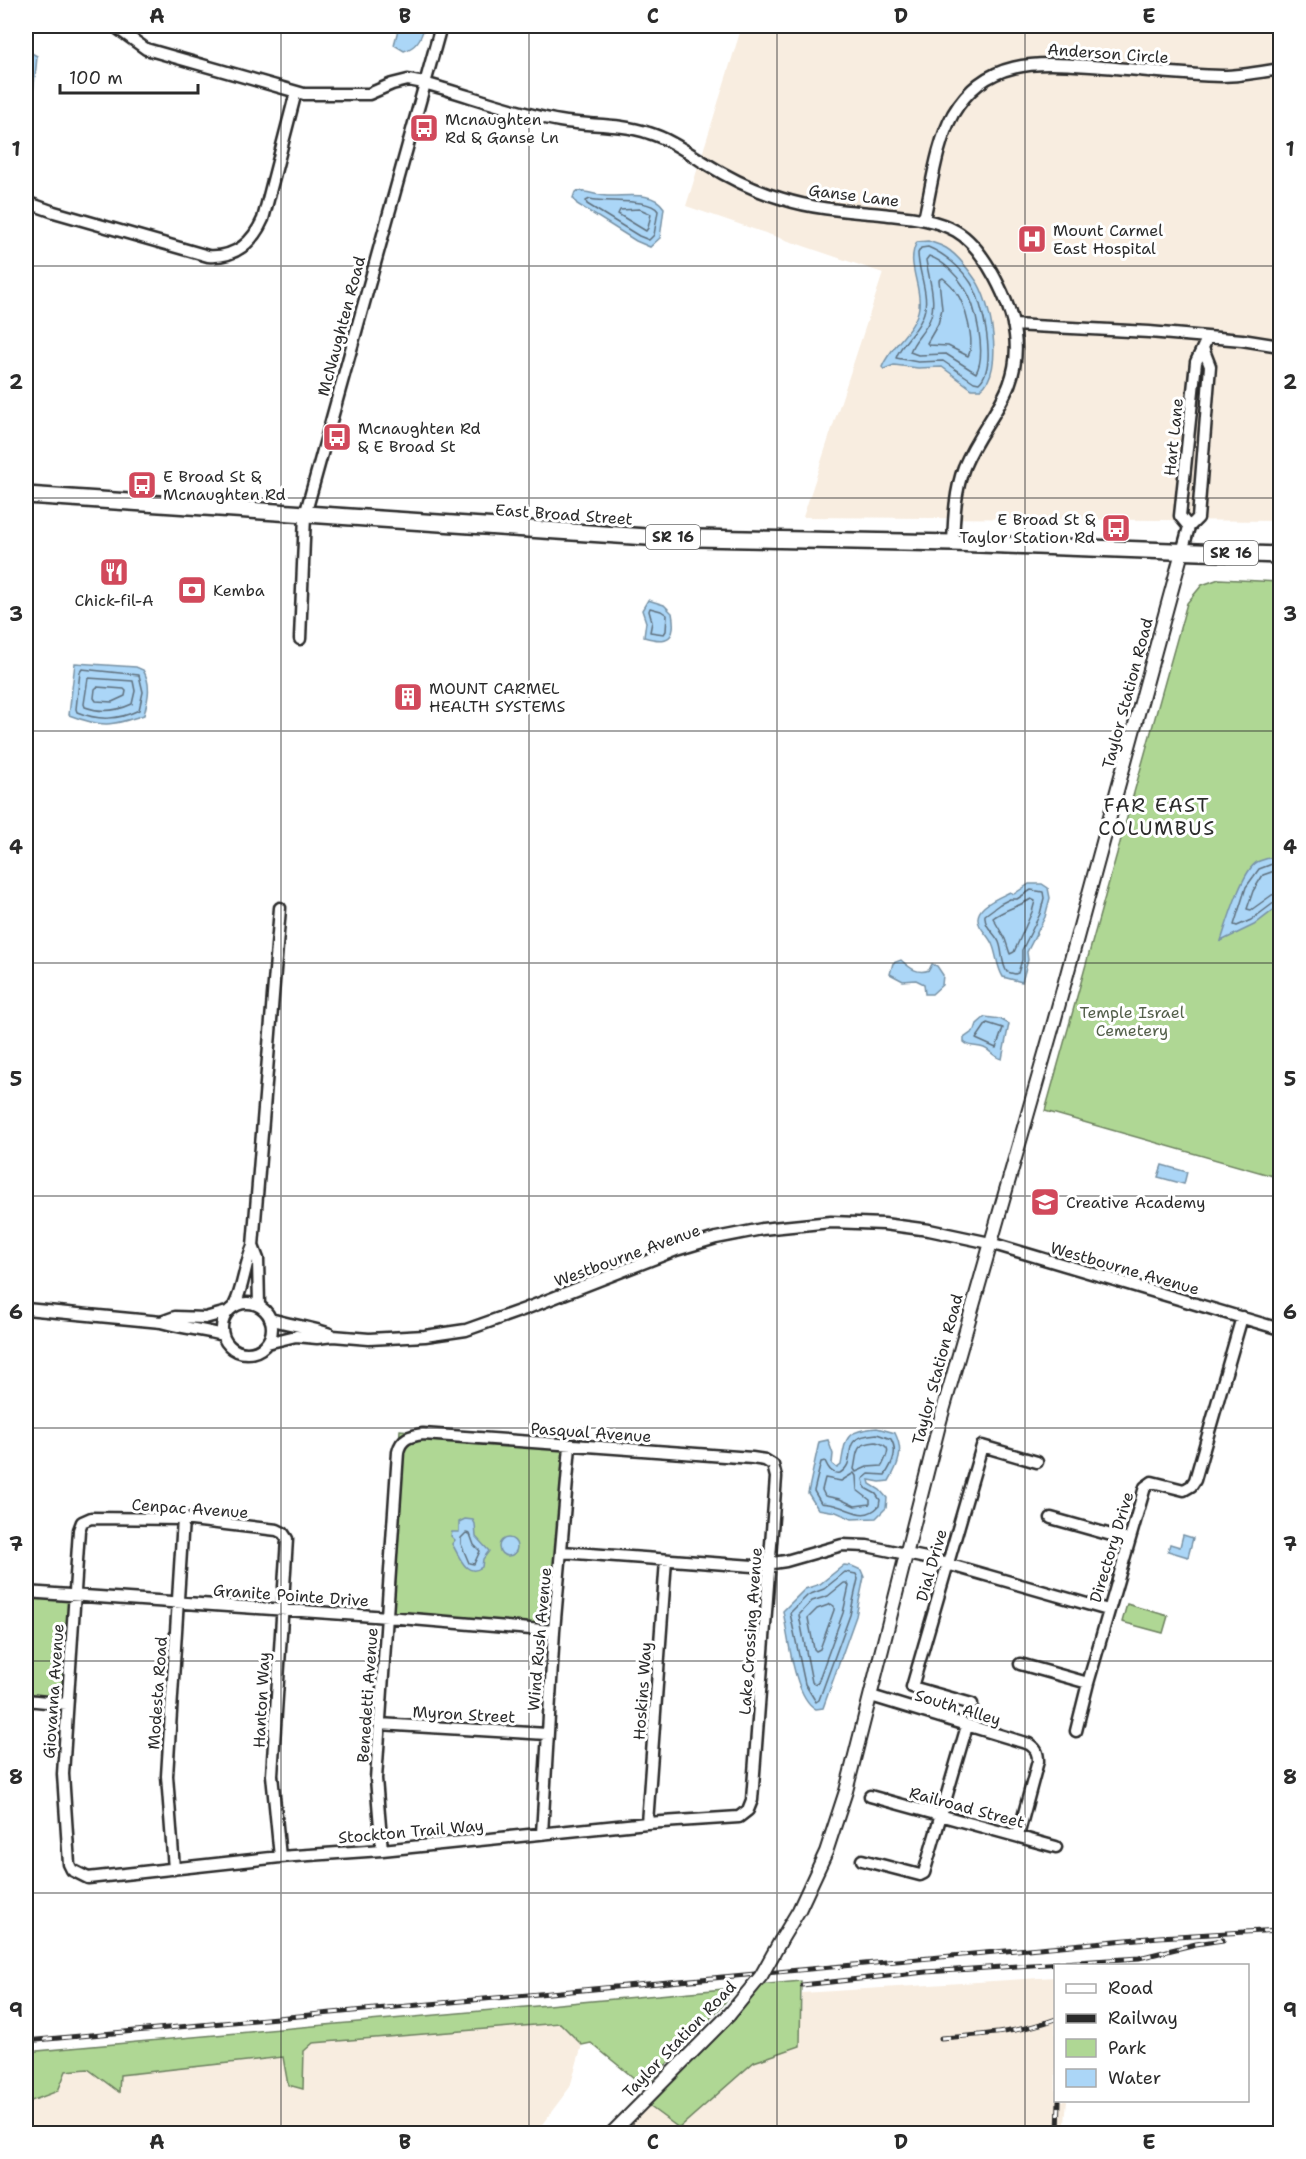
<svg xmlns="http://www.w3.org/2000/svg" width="1306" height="2159" viewBox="0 0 1306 2159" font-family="'Shantell Sans',sans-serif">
  <rect width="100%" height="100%" fill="#fff"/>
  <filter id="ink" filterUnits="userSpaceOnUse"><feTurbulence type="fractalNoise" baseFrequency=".0167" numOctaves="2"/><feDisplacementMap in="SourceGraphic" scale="12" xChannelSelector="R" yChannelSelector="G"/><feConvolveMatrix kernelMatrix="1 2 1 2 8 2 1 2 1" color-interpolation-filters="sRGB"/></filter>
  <g filter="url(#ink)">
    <!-- built -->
    <path fill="#f8ede0" d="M 742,26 L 1280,26 L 1280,521 L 803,517 L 883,273 L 686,206 Z
      M 1055,1977 L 1056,2100 L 1067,2101 L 1065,2123 L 1066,2133 L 603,2134 L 638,2098 L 680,2128 L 754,2062 L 800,2046 L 802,1993 Z
      M 561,2023 L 582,2045 L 570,2087 L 540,2127 L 553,2133 L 26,2134 L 26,2103 L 57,2091 L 66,2072 L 88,2069 L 118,2092 L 120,2075 L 283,2057 L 288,2085 L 303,2089 L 304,2051 L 313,2043 Z"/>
    <!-- green -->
    <path fill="#afd794" stroke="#6d8160" stroke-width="1.5" d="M 1219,579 L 1280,582 L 1280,1178 L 1045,1111 L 1187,603 L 1202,585 Z
      M 400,1430 L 570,1446 L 554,1631 L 388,1617 Z
      M 26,1592 L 75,1595 L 67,1704 L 26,1700 Z
      M 1127,1604 L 1168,1616 L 1163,1633 L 1122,1622 Z
      M 801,1981 L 800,2046 L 754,2062 L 679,2128 L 649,2106 L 734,2016 L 758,1985 Z
      M 736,1988 L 721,2007 L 645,2087 L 591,2043 L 582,2045 L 560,2023 L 313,2043 L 304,2051 L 303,2089 L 288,2085 L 283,2057 L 120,2075 L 119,2092 L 88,2069 L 66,2071 L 58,2091 L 26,2103 L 26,2052 Z"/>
    <!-- water -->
    <path fill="#abd6f7" stroke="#7892a5" stroke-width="1.5" d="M 399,26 L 424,26 C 422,38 417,47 404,51 L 394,45 Z
      M 26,50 L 37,56 C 36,74 32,92 32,110 L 29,111 L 26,107 Z
      M 578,191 C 588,192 597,195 607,196 C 625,197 653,190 664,208 L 660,238 L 650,247 L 636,241 L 577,204 L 573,198 L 575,192 Z
      M 928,241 C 934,243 941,245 946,248 C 956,254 968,269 975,279 C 991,300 1005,371 981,389 L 972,389 L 942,367 L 918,368 L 894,365 L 884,369 L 882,367 C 890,346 916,330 919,307 C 922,285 905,263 917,242 Z
      M 648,600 L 664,605 L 672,613 C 677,639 668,644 644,637 L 646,622 L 642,610 Z
      M 75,663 L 136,667 L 143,670 C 152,685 148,699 144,715 C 111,726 103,728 69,715 Z
      M 1280,855 L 1280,905 L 1254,925 L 1221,941 C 1227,923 1242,871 1257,862 C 1264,859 1273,857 1280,855 Z
      M 1029,884 L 1042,884 L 1048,888 L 1050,898 L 1045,917 L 1027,952 L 1028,960 L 1022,982 L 1003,977 C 997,967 997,957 993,946 C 991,939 984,933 980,926 C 970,908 998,898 1010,892 L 1014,894 Z
      M 901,960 C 909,967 917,975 929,970 L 932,964 L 937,966 L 943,975 L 942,985 L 932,994 L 925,994 L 924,984 L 916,980 L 903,981 L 890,974 L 893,963 Z
      M 985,1017 L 1000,1019 L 1009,1024 L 1002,1059 C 994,1057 991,1051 984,1048 C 976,1045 970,1048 964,1042 L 964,1038 L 975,1030 L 977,1024 Z
      M 1162,1165 L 1187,1172 L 1184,1184 L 1158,1177 Z
      M 877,1428 L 895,1433 C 904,1451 899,1464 889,1481 L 880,1482 L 869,1480 L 870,1484 L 880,1490 L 887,1498 L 886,1508 L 876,1518 L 852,1519 L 836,1512 L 818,1509 L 808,1493 L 819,1442 L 828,1440 L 833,1454 L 832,1464 L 837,1468 L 841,1465 C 846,1436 845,1431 877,1428 Z
      M 465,1519 L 473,1520 L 475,1524 L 476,1537 L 489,1551 L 483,1559 L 482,1567 C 465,1579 459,1554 452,1544 L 455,1540 L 451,1536 L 452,1532 L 459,1532 L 459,1522 Z
      M 1183,1535 L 1193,1538 L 1188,1557 L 1168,1551 L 1170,1544 L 1180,1547 Z
      M499 1547a9 9 0 1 1 18 0a9 9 0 1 1-18 0Z
      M 844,1565 L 852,1566 L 861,1570 L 864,1577 L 856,1616 L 823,1708 L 816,1709 C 794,1698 788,1635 783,1611 L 805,1589 L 820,1584 Z"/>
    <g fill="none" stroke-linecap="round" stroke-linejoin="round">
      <!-- shore -->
      <path stroke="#5e6f7d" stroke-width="1.5" d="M 590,199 C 607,203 650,198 658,211 L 654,235 L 649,240 L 639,236 L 587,204 L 586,201 Z
        M 640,209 L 651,214 L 648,228 L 646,231 L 618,214 L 620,210 Z
        M 928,247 C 945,254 961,268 971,283 C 983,302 998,366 979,383 L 974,382 L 943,361 L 918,362 L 896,358 C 901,343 916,333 922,318 C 932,298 918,274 918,253 L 921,248 Z
        M 929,256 C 943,261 956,274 964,287 C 976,305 987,354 976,373 L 946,354 L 918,355 L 910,352 C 913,342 922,334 927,325 C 939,306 929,280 926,260 Z
        M 943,278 C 948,282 953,286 956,292 C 965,304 976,343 968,356 L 948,346 L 929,345 L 927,343 L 938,324 L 942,309 L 939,280 Z
        M 650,608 L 661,611 L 667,615 L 666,631 L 664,634 L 650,632 L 652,622 L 649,611 Z
        M 82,669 L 139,675 L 143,692 L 139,710 C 118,720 99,721 77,712 L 76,709 L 80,672 Z
        M 88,678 L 133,681 L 135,691 L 132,704 C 117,711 101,713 85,707 L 84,704 Z
        M 97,687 L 124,689 L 126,691 L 125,696 L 112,702 L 96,701 L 94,698 L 95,689 Z
        M 1280,861 L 1259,869 L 1246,887 L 1234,925 L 1237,926 L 1251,920 L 1275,902 L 1280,901
        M 1280,869 L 1263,875 L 1253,891 L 1247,909 L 1251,910 L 1272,895 L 1280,893
        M 1031,890 L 1043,892 L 1044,898 L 1040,914 L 1022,950 L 1022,960 L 1018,973 L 1015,974 L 1007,972 C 1001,963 1003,952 999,942 C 994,932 984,927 985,915 L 1000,904 L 1010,899 L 1017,899 Z
        M 1031,899 L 1035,901 L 1032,912 L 1014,952 L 1010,954 L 1005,939 L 993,918 C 1005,909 1018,907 1031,899 Z
        M 987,1023 L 1003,1028 L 996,1048 L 976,1039 Z
        M 877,1434 L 891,1439 C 898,1451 893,1463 885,1475 L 869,1474 L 863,1479 L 865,1488 L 876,1494 L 880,1500 L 879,1506 C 865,1521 852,1510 837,1506 C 832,1504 826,1504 821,1503 L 814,1491 L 821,1462 L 825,1461 C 828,1468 832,1475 840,1473 C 861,1460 834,1437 877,1434 Z
        M 876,1442 C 893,1446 888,1453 882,1466 L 867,1467 L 856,1472 L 854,1469 C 858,1451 854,1444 876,1442 Z
        M 854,1473 L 856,1476 L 857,1490 L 870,1500 L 870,1504 L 855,1506 L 840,1499 L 825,1496 L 822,1490 L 825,1478 L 841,1481 Z
        M 466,1533 L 470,1534 L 474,1545 L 480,1551 L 474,1564 L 469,1563 L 461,1544 L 461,1538 Z
        M 845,1572 L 856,1574 L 858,1579 L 850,1615 L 819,1700 L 816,1702 L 805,1684 L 790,1613 L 808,1595 L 824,1589 Z
        M 844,1583 L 847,1583 L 849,1586 L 843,1613 L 818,1682 L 814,1684 L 812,1682 L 799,1615 L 812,1601 L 828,1596 Z
        M 831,1604 L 834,1606 L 834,1610 L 820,1649 L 816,1651 L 814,1649 L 808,1618 L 817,1609 Z"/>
      <!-- minor casing -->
      <g stroke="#2b2b2b" stroke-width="15">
        <path id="minor" d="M 114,26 L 146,49 L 304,94 L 369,94 L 392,84 L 408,80 L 424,83 C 468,95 515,113 560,121 C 589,126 620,123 649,133 C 669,139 687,152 705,163 C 729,178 755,191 783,199 C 814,209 848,211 881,214 C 906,217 933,218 956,231 C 984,247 1011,303 1015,335 C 1022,393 984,418 964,467 C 955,491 954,518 953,543
          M 26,202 L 54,212 L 208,256 C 235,258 253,242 263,219 L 296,92
          M 924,219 C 932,185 936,145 953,114 C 988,54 1045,63 1103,67 C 1143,70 1182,75 1222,76 C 1241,76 1261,72 1280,69
          M 1013,325 L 1149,332 L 1242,340 L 1280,346
          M 1189,527 L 1180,516 L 1196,362 L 1205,343
          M 1182,552 L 1189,527 L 1198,518 L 1210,366 L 1203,348
          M 300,639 L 305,515 L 441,26
          M 253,1246 L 280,908
          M222 1328a25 25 0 1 1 50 0a25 25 0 1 1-50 0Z
          M 234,1306 C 244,1287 244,1266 253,1246 L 258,1259 L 259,1306
          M 26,1309 L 161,1322
          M 270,1319 C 290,1325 311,1327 330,1334
          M 222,1335 C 202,1329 181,1328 161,1322 L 175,1317 L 205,1318 L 227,1312
          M 267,1343 L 296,1336 L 317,1338 L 333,1336 L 369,1339 L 425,1336 L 466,1330 L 525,1309 L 676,1250 L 716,1238 L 762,1229 L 831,1222 L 884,1224 L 929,1230 L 990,1243 L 1280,1329
          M 1051,1518 L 1129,1540
          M 562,1552 L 753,1566 L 786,1561 L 842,1545 L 867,1546 L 926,1558 L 1108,1610
          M 26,1592 L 388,1617 L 554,1631
          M 1020,1664 L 1088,1683
          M 871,1696 L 1029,1744 C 1036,1749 1038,1752 1038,1761 L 1018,1836
          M 26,1700 L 67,1704
          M 972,1704 L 912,1687 L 982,1446 L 1037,1462
          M 379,1724 L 547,1734
          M 1076,1731 L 1088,1683 L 1145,1487 L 1152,1482 L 1184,1490 L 1191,1486 L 1195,1480 L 1242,1317
          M 870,1796 L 1056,1847
          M 647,1823 L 666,1560
          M 542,1834 L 554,1631 L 570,1446
          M 280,1857 L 272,1775 L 287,1539 L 283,1533 L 277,1530 L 183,1519 L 91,1518 L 82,1522 L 79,1530 L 63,1774 L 69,1864 L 72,1870 L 88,1878 L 280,1857 L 382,1850 L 647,1823 L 739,1817 L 748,1810 L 752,1800 L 776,1477 L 773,1465 L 765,1460 L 752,1458 L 423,1434 C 410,1436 401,1438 398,1452 L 376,1779 L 382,1850
          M 862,1860 L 920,1875 L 924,1873 L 967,1726
          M 174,1869 L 167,1776 L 183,1519"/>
      </g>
      <!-- major casing -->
      <g stroke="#2b2b2b" stroke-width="16">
        <path id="major" d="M 781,1940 L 799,1910 L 826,1852 L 846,1791 L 940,1421 L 1054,1022 L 1182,552
          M 611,2134 L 729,2015"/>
      </g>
      <!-- highway casing -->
      <g stroke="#2b2b2b" stroke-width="20">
        <path id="highway" d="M 26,495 L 647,537 L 953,543 L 1280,555"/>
      </g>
      <!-- minor -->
      <use href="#minor" stroke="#fff" stroke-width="10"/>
      <!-- major -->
      <use href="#major" stroke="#fff" stroke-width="12"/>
      <!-- highway -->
      <use href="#highway" stroke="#fff" stroke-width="15"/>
      <!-- rail casing -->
      <g stroke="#2b2b2b" stroke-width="5">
        <path id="rail" d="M 802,1985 L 926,1972 L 1139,1958 L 1196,1944 L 1223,1940
          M 941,2038 C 981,2035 1018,2033 1056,2019
          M 26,2041 L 1159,1937 L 1280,1930
          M 1058,2134 L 1059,2100"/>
      </g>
      <!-- rail -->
      <use href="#rail" stroke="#fff" stroke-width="3" stroke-dasharray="9" stroke-linecap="butt"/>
      <!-- major-bridge casing -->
      <g stroke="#2b2b2b" stroke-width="16" stroke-linecap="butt">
        <path id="major-bridge" d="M 729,2015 L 761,1976 L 781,1940"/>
      </g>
      <!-- major-bridge -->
      <use href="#major-bridge" stroke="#fff" stroke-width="12"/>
    </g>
  </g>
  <!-- grid -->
  <path fill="none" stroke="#2b2b2b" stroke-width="1.5" stroke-opacity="0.55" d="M 281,26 L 281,2134M 529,26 L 529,2134M 777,26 L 777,2134M 1025,26 L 1025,2134M 26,266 L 1280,266M 26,498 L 1280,498M 26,731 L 1280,731M 26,963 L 1280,963M 26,1196 L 1280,1196M 26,1428 L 1280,1428M 26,1661 L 1280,1661M 26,1893 L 1280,1893"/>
  <!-- icons -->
  <defs>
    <g id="bus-square" transform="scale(1.5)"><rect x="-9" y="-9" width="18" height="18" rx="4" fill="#d1495b" stroke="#fff"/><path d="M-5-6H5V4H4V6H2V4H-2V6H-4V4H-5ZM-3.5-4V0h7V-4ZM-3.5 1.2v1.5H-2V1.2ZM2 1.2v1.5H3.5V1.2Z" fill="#fff"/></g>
    <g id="hospital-square" transform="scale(1.5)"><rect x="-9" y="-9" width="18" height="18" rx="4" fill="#d1495b" stroke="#fff"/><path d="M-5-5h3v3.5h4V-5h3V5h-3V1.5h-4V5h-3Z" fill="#fff"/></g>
    <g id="restaurant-square" transform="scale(1.5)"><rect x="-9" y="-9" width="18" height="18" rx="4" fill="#d1495b" stroke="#fff"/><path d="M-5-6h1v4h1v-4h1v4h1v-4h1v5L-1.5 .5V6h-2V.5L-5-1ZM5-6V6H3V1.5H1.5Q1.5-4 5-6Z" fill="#fff"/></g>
    <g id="bank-square" transform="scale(1.5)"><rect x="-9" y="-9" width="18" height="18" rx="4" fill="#d1495b" stroke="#fff"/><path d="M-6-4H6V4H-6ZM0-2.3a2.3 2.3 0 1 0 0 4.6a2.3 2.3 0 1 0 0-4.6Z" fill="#fff"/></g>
    <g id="building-square" transform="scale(1.5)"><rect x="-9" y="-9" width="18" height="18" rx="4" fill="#d1495b" stroke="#fff"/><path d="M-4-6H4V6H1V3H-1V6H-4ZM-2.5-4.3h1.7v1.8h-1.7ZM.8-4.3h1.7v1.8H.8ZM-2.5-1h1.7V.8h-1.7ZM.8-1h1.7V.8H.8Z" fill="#fff"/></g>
    <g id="school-square" transform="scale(1.5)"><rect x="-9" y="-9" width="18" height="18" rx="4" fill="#d1495b" stroke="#fff"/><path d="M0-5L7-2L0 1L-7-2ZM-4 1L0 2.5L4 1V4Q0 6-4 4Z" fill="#fff"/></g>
  </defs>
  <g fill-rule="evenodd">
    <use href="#bus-square" x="424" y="128"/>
    <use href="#hospital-square" x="1032" y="239"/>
    <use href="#bus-square" x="337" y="437"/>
    <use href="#bus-square" x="142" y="485"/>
    <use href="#bus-square" x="1116" y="528"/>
    <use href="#restaurant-square" x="114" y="572"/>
    <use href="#bank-square" x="192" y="590"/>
    <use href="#building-square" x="408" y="697"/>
    <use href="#school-square" x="1045" y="1202"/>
  </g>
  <g text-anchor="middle" stroke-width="6" stroke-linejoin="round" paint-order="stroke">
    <!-- shield labels -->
    <g fill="#fff" stroke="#6b6b6b" stroke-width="1.5">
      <rect x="646" y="525" width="54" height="24" rx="4.5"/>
      <rect x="1204" y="541" width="54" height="24" rx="4.5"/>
    </g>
    <g font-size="15" font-weight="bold" fill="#2b2b2b">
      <text x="673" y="542">SR 16</text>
      <text x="1231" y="558">SR 16</text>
    </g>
    <!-- street labels -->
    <g font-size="16" fill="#2b2b2b" stroke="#fff">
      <text transform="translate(1108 53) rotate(4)" y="6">Anderson Circle</text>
      <text transform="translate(854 195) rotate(7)" y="6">Ganse Lane</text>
      <text transform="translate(341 326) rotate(-75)" y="6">McNaughten Road</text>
      <text transform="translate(1173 437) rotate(-84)" y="6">Hart Lane</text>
      <text transform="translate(564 514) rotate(4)" y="6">East Broad Street</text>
      <text transform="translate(1127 693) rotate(-75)" y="6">Taylor Station Road</text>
      <text transform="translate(627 1255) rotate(-20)" y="6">Westbourne Avenue</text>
      <text transform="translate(1125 1268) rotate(16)" y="6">Westbourne Avenue</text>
      <text transform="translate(937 1369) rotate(-75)" y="6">Taylor Station Road</text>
      <text transform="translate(591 1432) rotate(4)" y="6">Pasqual Avenue</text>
      <text transform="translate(190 1508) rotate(4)" y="6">Cenpac Avenue</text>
      <text transform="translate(1111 1547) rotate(-73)" y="6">Directory Drive</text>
      <text transform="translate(931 1565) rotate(-74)" y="6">Dial Drive</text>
      <text transform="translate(291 1595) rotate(4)" y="6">Granite Pointe Drive</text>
      <text transform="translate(750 1631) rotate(-86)" y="6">Lake Crossing Avenue</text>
      <text transform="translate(539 1639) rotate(-85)" y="6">Wind Rush Avenue</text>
      <text transform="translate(53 1691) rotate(-86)" y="6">Giovanna Avenue</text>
      <text transform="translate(642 1691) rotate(-86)" y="6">Hoskins Way</text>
      <text transform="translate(157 1693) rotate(-86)" y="6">Modesta Road</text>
      <text transform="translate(367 1695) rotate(-86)" y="6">Benedetti Avenue</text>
      <text transform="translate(261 1700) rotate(-87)" y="6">Hanton Way</text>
      <text transform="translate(958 1707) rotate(17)" y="6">South Alley</text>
      <text transform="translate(464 1714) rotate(3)" y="6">Myron Street</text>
      <text transform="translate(967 1807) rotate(15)" y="6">Railroad Street</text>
      <text transform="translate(411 1831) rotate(-5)" y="6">Stockton Trail Way</text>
      <text transform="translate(679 2039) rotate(-46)" y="6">Taylor Station Road</text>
    </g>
    <!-- poi labels -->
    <g font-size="16" fill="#2b2b2b" stroke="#fff" text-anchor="start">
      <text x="445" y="125">Mcnaughten<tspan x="445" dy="18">Rd &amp; Ganse Ln</tspan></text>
      <text x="1053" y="236">Mount Carmel<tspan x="1053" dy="18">East Hospital</tspan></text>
      <text x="358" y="434">Mcnaughten Rd<tspan x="358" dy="18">&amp; E Broad St</tspan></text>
      <text x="163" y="482">E Broad St &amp;<tspan x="163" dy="18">Mcnaughten Rd</tspan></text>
      <text x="1095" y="525" text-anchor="end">E Broad St &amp;<tspan x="1095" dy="18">Taylor Station Rd</tspan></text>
      <text x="213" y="596">Kemba</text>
      <text x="114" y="606" text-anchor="middle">Chick-fil-A</text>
      <text x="429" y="694">MOUNT CARMEL<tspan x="429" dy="18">HEALTH SYSTEMS</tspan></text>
      <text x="1066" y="1208">Creative Academy</text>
    </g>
    <!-- park labels -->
    <g font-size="16" fill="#535f4a" stroke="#fff">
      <text x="1132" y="1018">Temple Israel<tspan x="1132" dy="18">Cemetery</tspan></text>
    </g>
    <!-- quarter labels -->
    <g font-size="20" letter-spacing="1.5" fill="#2b2b2b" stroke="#fff">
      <text x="1157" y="812">FAR EAST<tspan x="1157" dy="23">COLUMBUS</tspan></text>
    </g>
  </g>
  <!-- margin -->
  <rect width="1306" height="2159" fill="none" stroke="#fff" stroke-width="66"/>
  <!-- legend -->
  <rect x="1054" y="1964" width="195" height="138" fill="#ffffff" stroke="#aaaaaa" stroke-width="1.5"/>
  <rect x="1066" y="1984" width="30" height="9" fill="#ffffff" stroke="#aaaaaa" stroke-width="1.5"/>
  <text x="1108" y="1994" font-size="18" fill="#2b2b2b">Road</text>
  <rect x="1066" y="2014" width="30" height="9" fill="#2b2b2b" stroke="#aaaaaa" stroke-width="1.5"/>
  <text x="1108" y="2024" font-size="18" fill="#2b2b2b">Railway</text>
  <rect x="1066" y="2039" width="30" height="18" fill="#afd794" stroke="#aaaaaa" stroke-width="1.5"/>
  <text x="1108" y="2054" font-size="18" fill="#2b2b2b">Park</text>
  <rect x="1066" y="2069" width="30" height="18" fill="#abd6f7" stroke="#aaaaaa" stroke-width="1.5"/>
  <text x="1108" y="2084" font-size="18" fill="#2b2b2b">Water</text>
  <!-- scale -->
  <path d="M60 84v9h138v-9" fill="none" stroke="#2b2b2b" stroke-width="3"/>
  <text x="69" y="84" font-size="18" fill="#2b2b2b" stroke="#ffffff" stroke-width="4.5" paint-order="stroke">100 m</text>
  <rect x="33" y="33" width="1240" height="2093" fill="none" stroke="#2b2b2b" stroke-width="2"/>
  <g font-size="20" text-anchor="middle" font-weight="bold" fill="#2b2b2b">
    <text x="157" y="23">A</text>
    <text x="405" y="23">B</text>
    <text x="653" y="23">C</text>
    <text x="901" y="23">D</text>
    <text x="1149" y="23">E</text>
    <text x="16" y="156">1</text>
    <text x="1290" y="156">1</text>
    <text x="16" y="389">2</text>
    <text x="1290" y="389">2</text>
    <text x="16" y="621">3</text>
    <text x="1290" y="621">3</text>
    <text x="16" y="854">4</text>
    <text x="1290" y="854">4</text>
    <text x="16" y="1086">5</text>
    <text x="1290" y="1086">5</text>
    <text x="16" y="1319">6</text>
    <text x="1290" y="1319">6</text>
    <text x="16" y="1551">7</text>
    <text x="1290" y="1551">7</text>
    <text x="16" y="1784">8</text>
    <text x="1290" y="1784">8</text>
    <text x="16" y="2017">9</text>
    <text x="1290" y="2017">9</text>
    <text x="157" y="2149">A</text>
    <text x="405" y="2149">B</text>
    <text x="653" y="2149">C</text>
    <text x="901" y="2149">D</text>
    <text x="1149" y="2149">E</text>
  </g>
</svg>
